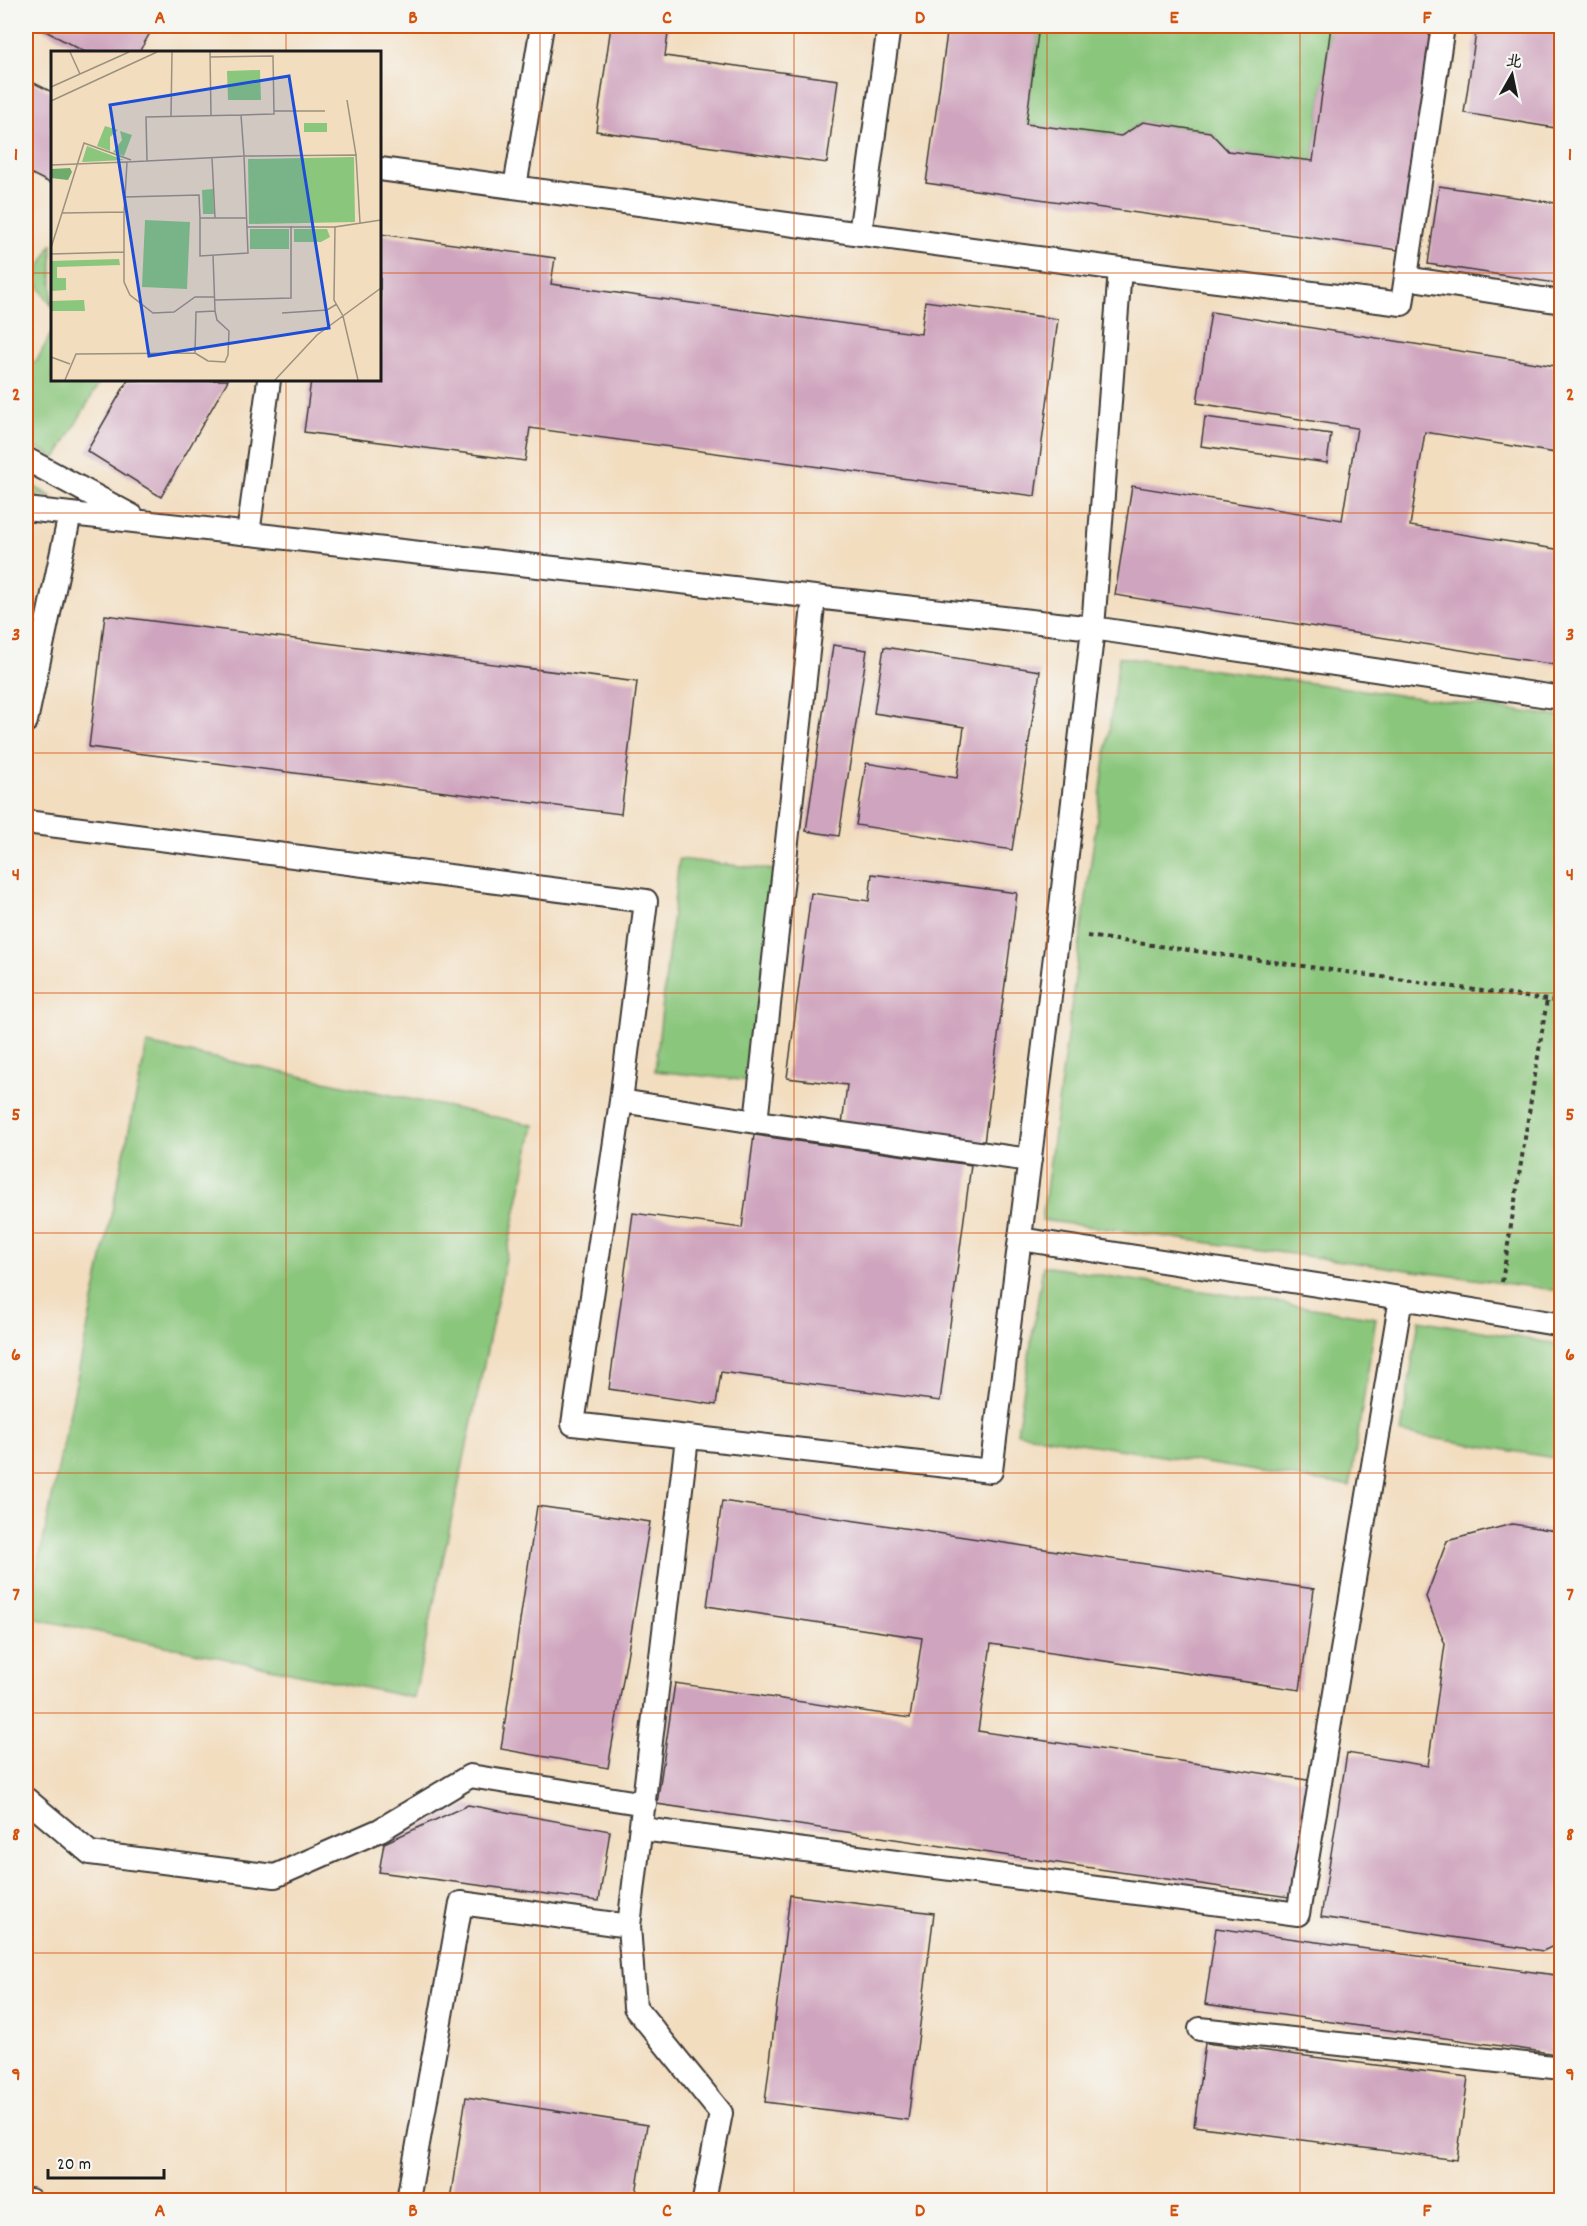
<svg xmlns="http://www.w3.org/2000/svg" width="1587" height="2226" viewBox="0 0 1587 2226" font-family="Dekko,'LXGW WenKai TC',sans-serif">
  <rect width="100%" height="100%" fill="#f6f6f2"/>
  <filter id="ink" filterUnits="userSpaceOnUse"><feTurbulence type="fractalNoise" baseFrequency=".0167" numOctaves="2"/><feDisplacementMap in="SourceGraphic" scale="12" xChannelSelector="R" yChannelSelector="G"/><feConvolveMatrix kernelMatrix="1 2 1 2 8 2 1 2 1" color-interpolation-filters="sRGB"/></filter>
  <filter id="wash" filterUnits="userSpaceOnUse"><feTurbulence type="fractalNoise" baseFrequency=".008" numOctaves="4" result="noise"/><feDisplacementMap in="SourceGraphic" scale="24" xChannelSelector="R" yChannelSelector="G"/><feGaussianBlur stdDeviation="1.35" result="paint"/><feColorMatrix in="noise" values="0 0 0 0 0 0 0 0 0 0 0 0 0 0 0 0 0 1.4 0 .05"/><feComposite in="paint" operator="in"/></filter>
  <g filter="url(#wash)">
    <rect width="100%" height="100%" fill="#f2ddbf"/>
    <!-- green -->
    <path fill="#8ac67b" stroke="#53714c" stroke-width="1.5" d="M 1039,26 L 1331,26 L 1313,161 L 1228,151 L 1210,132 L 1143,122 L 1121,136 L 1026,124 Z
      M 52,243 L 52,306 L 34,280 Z
      M 52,332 L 52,380 L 101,380 L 56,458 L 26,442 L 26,362 L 36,362 Z
      M 26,482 L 52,497 L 26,494 Z
      M 1119,657 L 1561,717 L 1561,1291 L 1042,1220 Z
      M 679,859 L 774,870 L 751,1081 L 655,1071 Z
      M 147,1044 L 534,1125 L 414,1698 L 27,1617 Z
      M 1043,1266 L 1376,1318 L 1350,1486 L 1017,1433 Z
      M 1419,1320 L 1561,1345 L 1561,1459 L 1401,1433 Z"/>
    <g id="blocks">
      <!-- building -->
      <path fill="#cfa4be" d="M 36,26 L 154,26 L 139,52 L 85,52 Z
        M 611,26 L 669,26 L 665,56 L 838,80 L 827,163 L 596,131 Z
        M 948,26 L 1039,26 L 1026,124 L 1121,136 L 1143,122 L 1210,132 L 1228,151 L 1313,161 L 1331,26 L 1437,26 L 1405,251 L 926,183 Z
        M 1477,26 L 1562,26 L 1562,129 L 1464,113 Z
        M 26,79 L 52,92 L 52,184 L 26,171 Z
        M 1439,186 L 1562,204 L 1562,284 L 1428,264 Z
        M 380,234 L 555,258 L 551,284 L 921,334 L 925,301 L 1058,319 L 1035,496 L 530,428 L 525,461 L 304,432 L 311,380 L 380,380 Z
        M 1211,312 L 1562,367 L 1562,454 L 1425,432 L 1410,526 L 1562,550 L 1562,666 L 1115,595 L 1132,486 L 1342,520 L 1357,428 L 1197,403 Z
        M 128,380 L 228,380 L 161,497 L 87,451 Z
        M 1205,417 L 1331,434 L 1327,463 L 1201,446 Z
        M 105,615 L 637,682 L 621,814 L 89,747 Z
        M 833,645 L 867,650 L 839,836 L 806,831 Z
        M 884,647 L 1040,671 L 1012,850 L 856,825 L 866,763 L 957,778 L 964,727 L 874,713 Z
        M 872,874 L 1017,893 L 984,1143 L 842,1125 L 847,1085 L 787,1078 L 811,893 L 869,901 Z
        M 754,1135 L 971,1165 L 940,1401 L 721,1372 L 716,1405 L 609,1389 L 633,1213 L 742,1228 Z
        M 722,1501 L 1314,1589 L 1300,1690 L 991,1644 L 978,1731 L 1314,1781 L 1296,1898 L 657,1804 L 675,1683 L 910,1718 L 922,1638 L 707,1606 Z
        M 537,1506 L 650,1522 L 608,1768 L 501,1749 Z
        M 1512,1524 L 1562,1532 L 1562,1942 L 1543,1951 L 1321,1917 L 1347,1753 L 1428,1766 L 1445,1644 L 1426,1597 L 1447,1541 Z
        M 468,1805 L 610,1831 L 599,1901 L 379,1872 L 384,1843 Z
        M 790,1895 L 934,1913 L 908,2120 L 765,2102 Z
        M 1216,1928 L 1562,1976 L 1562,2026 L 1557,2054 L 1205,2004 Z
        M 1205,2043 L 1468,2077 L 1457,2160 L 1194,2126 Z
        M 466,2097 L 647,2125 L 635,2200 L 450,2200 Z"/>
    </g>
  </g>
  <g filter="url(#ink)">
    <use href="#blocks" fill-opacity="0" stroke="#3c3934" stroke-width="1.5"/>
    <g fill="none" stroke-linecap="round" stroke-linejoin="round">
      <!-- service casing -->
      <g stroke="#3c3934" stroke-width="26">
        <path id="service" d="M 515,187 L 542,26
          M 860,234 L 889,26
          M 1120,269 L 1402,304 L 1443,26
          M 1406,278 L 1562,302
          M 26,459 L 132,516
          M 26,509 L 1093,628 L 1120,269 L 380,169
          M 248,534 L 269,380
          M 26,721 L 70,514
          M 26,822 L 646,901 L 621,1101 L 756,1122 L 814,597
          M 621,1101 L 573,1424 L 991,1471 L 1058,932 L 1093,628 L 1562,698
          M 756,1122 L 1030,1160
          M 1020,1239 L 1401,1298 L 1562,1325
          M 26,1799 L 90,1853 L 275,1876 L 380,1830 L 470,1776 L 645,1804
          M 642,1829 L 1298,1914 L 1401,1298
          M 629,1926 L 635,2007 L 721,2113 L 704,2200
          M 1200,2029 L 1562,2068
          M 26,2200 L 30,2200
          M 408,2200 L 461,1903 L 629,1926 L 687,1438"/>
      </g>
      <!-- path -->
      <path stroke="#3c3934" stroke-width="4" stroke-dasharray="4.5 4.5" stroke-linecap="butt" d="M 1087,936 L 1562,1002
        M 1502,1282 L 1547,1000"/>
      <!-- service -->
      <use href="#service" stroke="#fff" stroke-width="22"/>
    </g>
  </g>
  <!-- grid -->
  <path fill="none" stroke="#d4530e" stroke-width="1.5" stroke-opacity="0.55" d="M 286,26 L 286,52M 540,26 L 540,2200M 794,26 L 794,2200M 1047,26 L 1047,2200M 1300,26 L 1300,2200M 26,273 L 52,273M 380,273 L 1562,273M 286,380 L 286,2200M 26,513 L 1562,513M 26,753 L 1562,753M 26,993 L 1562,993M 26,1233 L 1562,1233M 26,1473 L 1562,1473M 26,1713 L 1562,1713M 26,1953 L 1562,1953"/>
  <!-- overview -->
  <g transform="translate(51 51)">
    <rect width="330" height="330" fill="#f2ddbf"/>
    <path d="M 209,19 L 210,49 L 177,49 L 176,20 ZM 253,72 L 276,72 L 276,81 L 253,81 ZM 54,75 L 67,79 L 59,86 L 59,100 L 46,95 ZM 69,80 L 81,84 L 73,105 L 62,101 L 71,89 ZM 36,95 L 73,109 L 31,111 ZM 303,106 L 304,171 L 198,173 L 197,108 ZM 162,138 L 163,163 L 152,163 L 151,139 ZM 94,169 L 139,171 L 136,238 L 91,236 ZM 199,178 L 238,178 L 238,198 L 199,198 ZM 243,178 L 276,178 L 279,186 L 270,191 L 243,191 ZM 68,208 L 69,214 L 6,216 L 6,227 L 15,227 L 15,239 L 0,240 L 0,210 ZM 33,249 L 34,260 L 0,260 L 0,250 Z" fill="#8ac67b"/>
    <path d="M 19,117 L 21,121 L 17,129 L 0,127 L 0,118 Z" fill="#6fab6b"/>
    <path fill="none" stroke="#9c907e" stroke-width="1.5" d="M 19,1 L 29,23M 159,1 L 160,65M 159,6 L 222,5 L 223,63 L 190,64M 0,36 L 78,1M 296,49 L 305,104M 0,50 L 106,1M 223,60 L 274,60M 120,66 L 121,1M 0,114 L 76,111 L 193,105 L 190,64 L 95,66 L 96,110M 74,146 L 76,111M 73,161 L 74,146 L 148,144 L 149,167 L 164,167 L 161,107M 11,162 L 73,161 L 73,231 L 79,244 L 102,262 L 123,261 L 144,246 L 164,246M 149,167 L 149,205 L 197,202 L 193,105 L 305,104 L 309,172M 164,167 L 196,167M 196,176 L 284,176M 0,197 L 33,92 L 80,109M 0,203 L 73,201M 164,249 L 240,247 L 240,175M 231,262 L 276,259 L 286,253M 144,302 L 157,310 L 174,311 L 177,304 L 178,280 L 166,269 L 164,260M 0,306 L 19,313M 14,329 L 25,303 L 144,302 L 145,261 L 164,260 L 162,204M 224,329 L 266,284 L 330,237M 307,329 L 292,265 L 283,249 L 284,176 L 330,169"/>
    <path fill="#1d4ed8" fill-opacity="0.15" stroke="#1d4ed8" stroke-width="3" d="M 238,25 L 278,277 L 98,305 L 59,54 Z"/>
    <rect width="330" height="330" fill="none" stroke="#1c1c1c" stroke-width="3"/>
  </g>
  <!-- margin -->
  <rect width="1587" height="2226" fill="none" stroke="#f6f6f2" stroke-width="66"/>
  <!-- north arrow -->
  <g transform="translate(1512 75) rotate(9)" stroke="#f6f6f2" stroke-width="4.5" paint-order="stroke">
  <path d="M0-4.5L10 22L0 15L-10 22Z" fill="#1c1c1c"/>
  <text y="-9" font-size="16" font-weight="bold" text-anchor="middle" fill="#1c1c1c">北</text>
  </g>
  <!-- scale -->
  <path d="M48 2169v9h116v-9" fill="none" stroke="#1c1c1c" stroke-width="3"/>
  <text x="57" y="2169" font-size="18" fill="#1c1c1c" stroke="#f6f6f2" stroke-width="4.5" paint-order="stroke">20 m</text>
  <rect x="33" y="33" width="1521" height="2160" fill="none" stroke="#d4530e" stroke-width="2"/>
  <g font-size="20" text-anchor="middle" font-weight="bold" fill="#d4530e">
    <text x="160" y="23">A</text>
    <text x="413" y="23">B</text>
    <text x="667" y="23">C</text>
    <text x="920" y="23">D</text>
    <text x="1174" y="23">E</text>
    <text x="1427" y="23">F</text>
    <text x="16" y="160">1</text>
    <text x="1570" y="160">1</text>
    <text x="16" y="400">2</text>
    <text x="1570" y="400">2</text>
    <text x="16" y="640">3</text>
    <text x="1570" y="640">3</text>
    <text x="16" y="880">4</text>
    <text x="1570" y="880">4</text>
    <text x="16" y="1120">5</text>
    <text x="1570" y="1120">5</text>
    <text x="16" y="1360">6</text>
    <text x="1570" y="1360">6</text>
    <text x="16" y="1600">7</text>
    <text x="1570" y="1600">7</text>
    <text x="16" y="1840">8</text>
    <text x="1570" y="1840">8</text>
    <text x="16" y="2080">9</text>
    <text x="1570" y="2080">9</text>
    <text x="160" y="2216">A</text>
    <text x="413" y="2216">B</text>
    <text x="667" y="2216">C</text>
    <text x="920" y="2216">D</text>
    <text x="1174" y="2216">E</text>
    <text x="1427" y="2216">F</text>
  </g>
</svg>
